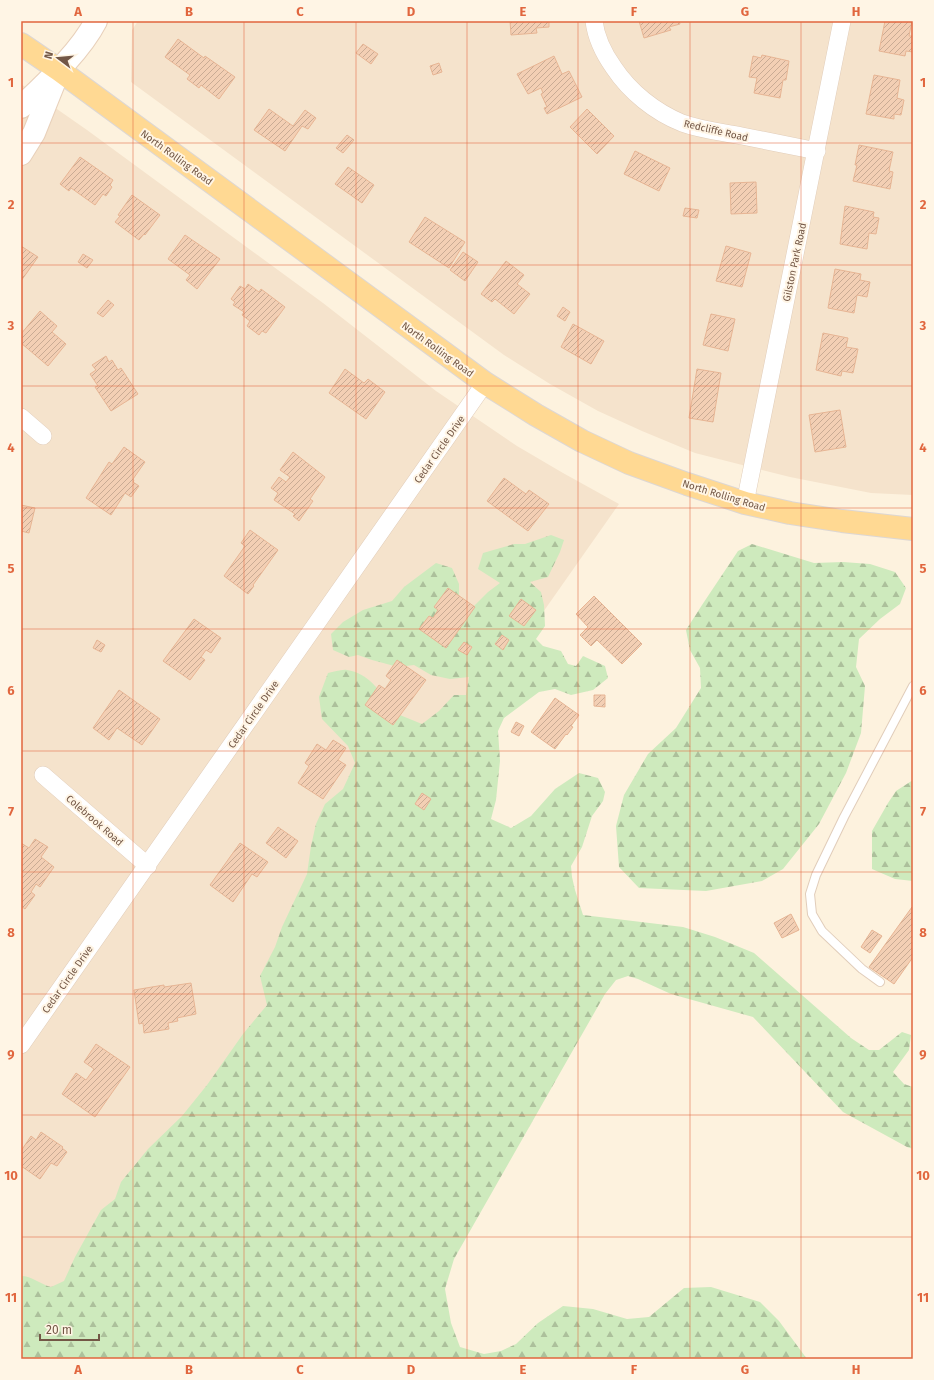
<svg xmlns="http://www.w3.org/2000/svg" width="934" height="1380" viewBox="0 0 934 1380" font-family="'Fira Sans',sans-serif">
  <defs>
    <pattern id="forest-firs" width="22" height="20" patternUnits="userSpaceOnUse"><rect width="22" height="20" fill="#ceeabd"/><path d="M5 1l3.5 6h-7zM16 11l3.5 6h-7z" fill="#acc09b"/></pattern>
    <pattern id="building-hatch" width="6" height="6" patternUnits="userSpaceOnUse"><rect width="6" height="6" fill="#f3cfb4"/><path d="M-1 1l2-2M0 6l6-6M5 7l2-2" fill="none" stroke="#c9ab94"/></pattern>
  </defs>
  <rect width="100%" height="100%" fill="#fdf2de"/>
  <!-- residential -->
  <path fill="#f5e3cc" d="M 138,21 L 913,21 L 913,495 L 871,493 L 790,477 L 695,453 L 642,431 L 598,411 L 550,384 L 504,355 L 131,82 L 132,30 Z
    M 21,84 L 87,130 L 323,303 L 436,391 L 517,446 L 563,473 L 619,504 L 21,1355 Z"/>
  <!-- forest -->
  <path fill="url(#forest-firs)" d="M 551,535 L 564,540 L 560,552 L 548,577 L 530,582 L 541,592 L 544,605 L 545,626 L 536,639 L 543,646 L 561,651 L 568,664 L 576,666 L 583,656 L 605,666 L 608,678 L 593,690 L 571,695 L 555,689 L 539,692 L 504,718 L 498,731 L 500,761 L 496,800 L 491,819 L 511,828 L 531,816 L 555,789 L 579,773 L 598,778 L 605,792 L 603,801 L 592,816 L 582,847 L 571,866 L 572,877 L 575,890 L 583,915 L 683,927 L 715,937 L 754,953 L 851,1038 L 869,1050 L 879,1050 L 902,1032 L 911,1035 L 909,1050 L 893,1072 L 904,1084 L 913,1087 L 913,1149 L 907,1147 L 843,1112 L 753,1017 L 671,994 L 638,979 L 628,976 L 616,980 L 605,994 L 454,1259 L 445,1289 L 451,1323 L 460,1347 L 484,1354 L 501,1351 L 516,1344 L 538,1323 L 563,1306 L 593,1309 L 627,1319 L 649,1317 L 684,1288 L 711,1287 L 760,1302 L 779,1321 L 807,1359 L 21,1359 L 21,1276 C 32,1276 40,1284 51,1287 L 64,1281 L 75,1257 L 101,1210 L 115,1199 L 121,1182 L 148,1149 L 182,1116 L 207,1085 L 243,1034 L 267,1005 L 260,976 L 275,947 L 282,927 L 307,874 L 311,846 L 316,824 L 325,804 L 343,789 L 355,763 L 348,746 L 322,719 L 319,697 L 328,673 C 334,672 342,669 347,670 C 368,673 383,692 390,711 L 422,724 L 439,711 L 454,695 L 466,695 L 469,677 L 450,679 L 431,675 L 414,665 L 398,667 L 372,660 L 358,655 L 349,657 L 333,650 L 331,634 L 343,622 L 363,610 L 392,601 L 404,587 L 436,563 L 452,568 L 459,584 L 459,621 L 488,592 L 500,583 L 478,569 L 483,553 L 514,544 L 525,544 Z
    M 752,544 L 814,563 L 843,562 L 870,564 L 895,572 L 906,588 L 900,604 L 880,619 L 859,639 L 856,667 L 865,686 L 861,733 L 846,773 L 819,824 L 783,869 L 762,881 L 706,891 L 639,888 L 619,867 L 616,826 L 624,795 L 648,754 L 676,728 L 701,688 L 700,668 L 690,650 L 686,630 L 702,605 L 738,551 Z
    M 913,780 L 913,881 L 895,879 L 872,869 L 872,831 L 888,803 L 896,791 Z"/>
  <!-- building -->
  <path fill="url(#building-hatch)" stroke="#e7b594" d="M 510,21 L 549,21 L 549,27 L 536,28 L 537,33 L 511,35 Z
    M 639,21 L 679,21 L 680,24 L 669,27 L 671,30 L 644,38 Z
    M 885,21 L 912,21 L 909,36 L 913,36 L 913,52 L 906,51 L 905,56 L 879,51 Z
    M 178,39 L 204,58 L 205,56 L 235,77 L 219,99 L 201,85 L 199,88 L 187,79 L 190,75 L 165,57 Z
    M 363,44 L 378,54 L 371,64 L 356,53 Z
    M 762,55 L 789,61 L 786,80 L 783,80 L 780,98 L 754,93 L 757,78 L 749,77 L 753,56 L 761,58 Z
    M 554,56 L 562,74 L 569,71 L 582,97 L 547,114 L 544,108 L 547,107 L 541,94 L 543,93 L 541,88 L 528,94 L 517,74 Z
    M 439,63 L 442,72 L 433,75 L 430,66 Z
    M 874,75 L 900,80 L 897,98 L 904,100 L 901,115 L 894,114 L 894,119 L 866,114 Z
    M 269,109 L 293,126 L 305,110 L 316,118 L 308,129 L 302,126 L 285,151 L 254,130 Z
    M 587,109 L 614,136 L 597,154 L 570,127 Z
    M 347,135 L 354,140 L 343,153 L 336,148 Z
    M 859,145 L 893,152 L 889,171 L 893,172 L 890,189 L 853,181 L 857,165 L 855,165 Z
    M 635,151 L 670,168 L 659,191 L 624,174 Z
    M 80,157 L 113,180 L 110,185 L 112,187 L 106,196 L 103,194 L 95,205 L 71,188 L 69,191 L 60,184 Z
    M 348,167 L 374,185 L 362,203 L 335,184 Z
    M 756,182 L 757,213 L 731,214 L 730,183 Z
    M 132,195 L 160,215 L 145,235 L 144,234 L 139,240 L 115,222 L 120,216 L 118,215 Z
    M 845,206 L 874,212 L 873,217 L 879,218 L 876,234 L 869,233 L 867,249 L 840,244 Z
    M 685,208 L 699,210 L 697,218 L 683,216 Z
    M 425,217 L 465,242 L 449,268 L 409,242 Z
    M 185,235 L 220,259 L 197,289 L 186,280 L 190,275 L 168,259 Z
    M 21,246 L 38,257 L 21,281 Z
    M 726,246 L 751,253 L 742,287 L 716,281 Z
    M 463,252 L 478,262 L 465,281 L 450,270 Z
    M 83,254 L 93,260 L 87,268 L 78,262 Z
    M 506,261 L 524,275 L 517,284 L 530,294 L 514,314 L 495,299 L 492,302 L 481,294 Z
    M 835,269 L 861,274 L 860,280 L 870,282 L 867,297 L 857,295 L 854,313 L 828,308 Z
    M 248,284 L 259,292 L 261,289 L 285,307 L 266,333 L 262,331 L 259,335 L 247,326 L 250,321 L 242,315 L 244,312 L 233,305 L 235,302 L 231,299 L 240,286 L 245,289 Z
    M 108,300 L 114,305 L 103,317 L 97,313 Z
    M 563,307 L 570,312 L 565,321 L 557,316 Z
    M 40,311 L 57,326 L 52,332 L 66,344 L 48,366 L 21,343 L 21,334 Z
    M 711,314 L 735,319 L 728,351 L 703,345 Z
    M 573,324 L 604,341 L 591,364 L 561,347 Z
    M 823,333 L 848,338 L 846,347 L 858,349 L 853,373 L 842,371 L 841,376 L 816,370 Z
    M 106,356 L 109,362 L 112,360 L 118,370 L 121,368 L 138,394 L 111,411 L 95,387 L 98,386 L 90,374 L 96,370 L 92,365 Z
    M 345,369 L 364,383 L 368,379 L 385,392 L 366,419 L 329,393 Z
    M 697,369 L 721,373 L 713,422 L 689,418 Z
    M 840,410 L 846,447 L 815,452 L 809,415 Z
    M 124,447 L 145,462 L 133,479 L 134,481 L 133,482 L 139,486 L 131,497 L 125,493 L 111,515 L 86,498 L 109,462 L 112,464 Z
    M 293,452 L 325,477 L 310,499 L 313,501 L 299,521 L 293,516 L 295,514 L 274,500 L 278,493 L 271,488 L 279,477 L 286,482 L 290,477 L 280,470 Z
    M 504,478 L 526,494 L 529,490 L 549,504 L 528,531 L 487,501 Z
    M 21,505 L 35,508 L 29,533 L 21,531 Z
    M 250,530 L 278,550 L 253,585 L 254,586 L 248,594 L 224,576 L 245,546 L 241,543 Z
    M 448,588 L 475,607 L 446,648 L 419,629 L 429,616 L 433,618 L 438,610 L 434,607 Z
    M 594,596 L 642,644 L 622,664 L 597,640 L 591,646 L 580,635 L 588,627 L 576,614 Z
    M 521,599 L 536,610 L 524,626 L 509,616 Z
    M 194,619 L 221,638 L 211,653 L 206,650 L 201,657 L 205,660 L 190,680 L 163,661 Z
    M 502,635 L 509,640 L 503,650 L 495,644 Z
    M 97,640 L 105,645 L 101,652 L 93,648 Z
    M 464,642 L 472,647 L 467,655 L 458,650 Z
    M 397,660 L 426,680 L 393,725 L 365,705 L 379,685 L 385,689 L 391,680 L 386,676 Z
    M 119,690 L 160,719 L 142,745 L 117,728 L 109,740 L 93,728 Z
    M 594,695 L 605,695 L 605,707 L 594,706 Z
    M 555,698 L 579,715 L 571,726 L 573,727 L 567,735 L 566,734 L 555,749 L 531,732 Z
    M 516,722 L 524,726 L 519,736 L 511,732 Z
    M 333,740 L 346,748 L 338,760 L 346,765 L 323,799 L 298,783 L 309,766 L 305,763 L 317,744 L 326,750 Z
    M 422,793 L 431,799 L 424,810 L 415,804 Z
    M 278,827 L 298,841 L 286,858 L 266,843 Z
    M 35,839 L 48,847 L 41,857 L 54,867 L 40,887 L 36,884 L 31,892 L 35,895 L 25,909 L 21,906 L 21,843 L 29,848 Z
    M 240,843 L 268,862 L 257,877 L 252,874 L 233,902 L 210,885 Z
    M 912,907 L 913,957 L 894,984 L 869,967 Z
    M 791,914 L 799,930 L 782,938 L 774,923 Z
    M 872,930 L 882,936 L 870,953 L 861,947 Z
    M 191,983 L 196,1014 L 177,1018 L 178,1021 L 168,1023 L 169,1029 L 144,1033 L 143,1023 L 139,1024 L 134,990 L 164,985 L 164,987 Z
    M 96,1044 L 130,1067 L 95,1117 L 62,1094 L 76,1073 L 86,1080 L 94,1069 L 84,1062 Z
    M 41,1132 L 63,1147 L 62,1148 L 67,1152 L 57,1166 L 51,1163 L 40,1179 L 21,1166 L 21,1151 L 31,1136 L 36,1140 Z"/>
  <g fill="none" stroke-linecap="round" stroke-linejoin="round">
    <!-- lane casing -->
    <g stroke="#e1cdba" stroke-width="10">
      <path id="lane" d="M 880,982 L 862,969 L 822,931 L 812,914 L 810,894 L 816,875 L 844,817 L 913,686"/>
    </g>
    <!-- street casing -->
    <g stroke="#e1cdba" stroke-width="18">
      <path id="street" d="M 594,21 C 596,38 604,54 614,68 C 630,92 655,112 682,123 C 701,130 722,132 742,136 C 767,141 792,146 817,151
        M 21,417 L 43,436
        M 745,503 L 842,21
        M 43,775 L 148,866
        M 21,1045 L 485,383"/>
    </g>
    <!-- secondary casing -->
    <g stroke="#e8d0ba" stroke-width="24">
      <path id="secondary" d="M 21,107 C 46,83 80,52 96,21
        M 21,154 L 34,133 L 56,78"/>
    </g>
    <!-- primary casing -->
    <g stroke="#ddd7d3" stroke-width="24">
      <path id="primary" d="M 21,44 L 59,70 L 485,383 L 536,415 L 582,441 L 629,463 L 687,484 L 745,503 L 790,513 L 842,521 L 913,529"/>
    </g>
    <!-- lane -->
    <use href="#lane" stroke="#fff" stroke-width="8"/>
    <!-- street -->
    <use href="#street" stroke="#fff" stroke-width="17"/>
    <!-- secondary -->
    <use href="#secondary" stroke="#fff" stroke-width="22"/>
    <!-- primary -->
    <use href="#primary" stroke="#ffd993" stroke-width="22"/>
  </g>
  <!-- grid -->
  <path fill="none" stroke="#e1663e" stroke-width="1" stroke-opacity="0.55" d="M 133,21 L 133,1359M 244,21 L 244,1359M 356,21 L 356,1359M 467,21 L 467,1359M 578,21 L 578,1359M 690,21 L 690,1359M 801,21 L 801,1359M 21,143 L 913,143M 21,265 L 913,265M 21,386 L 913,386M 21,508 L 913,508M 21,629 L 913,629M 21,751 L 913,751M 21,872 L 913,872M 21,994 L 913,994M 21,1115 L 913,1115M 21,1237 L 913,1237"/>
  <g text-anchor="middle" stroke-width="4" stroke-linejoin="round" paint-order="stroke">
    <!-- street labels -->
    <g font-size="10" fill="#735746" stroke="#fff5e5">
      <text transform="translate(716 130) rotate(13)" y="4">Redcliffe Road</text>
      <text transform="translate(177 157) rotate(36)" y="4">North Rolling Road</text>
      <text transform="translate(794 262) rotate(-78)" y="4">Gilston Park Road</text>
      <text transform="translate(438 349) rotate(36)" y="4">North Rolling Road</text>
      <text transform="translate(439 449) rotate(-55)" y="4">Cedar Circle Drive</text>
      <text transform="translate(724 495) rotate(17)" y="4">North Rolling Road</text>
      <text transform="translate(253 714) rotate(-55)" y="4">Cedar Circle Drive</text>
      <text transform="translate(95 820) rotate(41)" y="4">Colebrook Road</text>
      <text transform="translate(67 979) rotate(-55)" y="4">Cedar Circle Drive</text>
    </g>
  </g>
  <!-- border -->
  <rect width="934" height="1380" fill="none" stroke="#fff5e5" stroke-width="44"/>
  <!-- north arrow -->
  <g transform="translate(58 58) rotate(286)" stroke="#fff5e5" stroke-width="3" paint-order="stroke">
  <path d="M0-3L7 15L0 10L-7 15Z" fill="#735746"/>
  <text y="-6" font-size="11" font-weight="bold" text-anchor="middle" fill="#735746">N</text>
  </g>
  <!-- scale -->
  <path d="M40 1334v6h59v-6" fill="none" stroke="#735746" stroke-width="2"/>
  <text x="46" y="1334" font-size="12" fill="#735746" stroke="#fff5e5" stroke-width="3" paint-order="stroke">20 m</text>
  <rect x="22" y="22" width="890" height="1336" fill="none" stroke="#e1663e" stroke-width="1.5"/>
  <g font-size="13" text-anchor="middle" font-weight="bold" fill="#e1663e">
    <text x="78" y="16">A</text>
    <text x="189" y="16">B</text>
    <text x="300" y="16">C</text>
    <text x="411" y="16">D</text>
    <text x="523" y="16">E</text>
    <text x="634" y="16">F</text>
    <text x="745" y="16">G</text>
    <text x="856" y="16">H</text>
    <text x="11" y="87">1</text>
    <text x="923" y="87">1</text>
    <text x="11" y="209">2</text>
    <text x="923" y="209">2</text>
    <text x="11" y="330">3</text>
    <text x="923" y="330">3</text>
    <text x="11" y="452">4</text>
    <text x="923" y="452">4</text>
    <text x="11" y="573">5</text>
    <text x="923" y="573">5</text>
    <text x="11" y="695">6</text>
    <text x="923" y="695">6</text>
    <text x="11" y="816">7</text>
    <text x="923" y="816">7</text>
    <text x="11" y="937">8</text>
    <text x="923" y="937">8</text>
    <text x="11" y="1059">9</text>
    <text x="923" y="1059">9</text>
    <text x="11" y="1180">10</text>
    <text x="923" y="1180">10</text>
    <text x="11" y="1302">11</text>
    <text x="923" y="1302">11</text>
    <text x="78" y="1374">A</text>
    <text x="189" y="1374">B</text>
    <text x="300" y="1374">C</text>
    <text x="411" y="1374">D</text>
    <text x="523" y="1374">E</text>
    <text x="634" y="1374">F</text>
    <text x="745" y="1374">G</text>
    <text x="856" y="1374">H</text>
  </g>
</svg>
